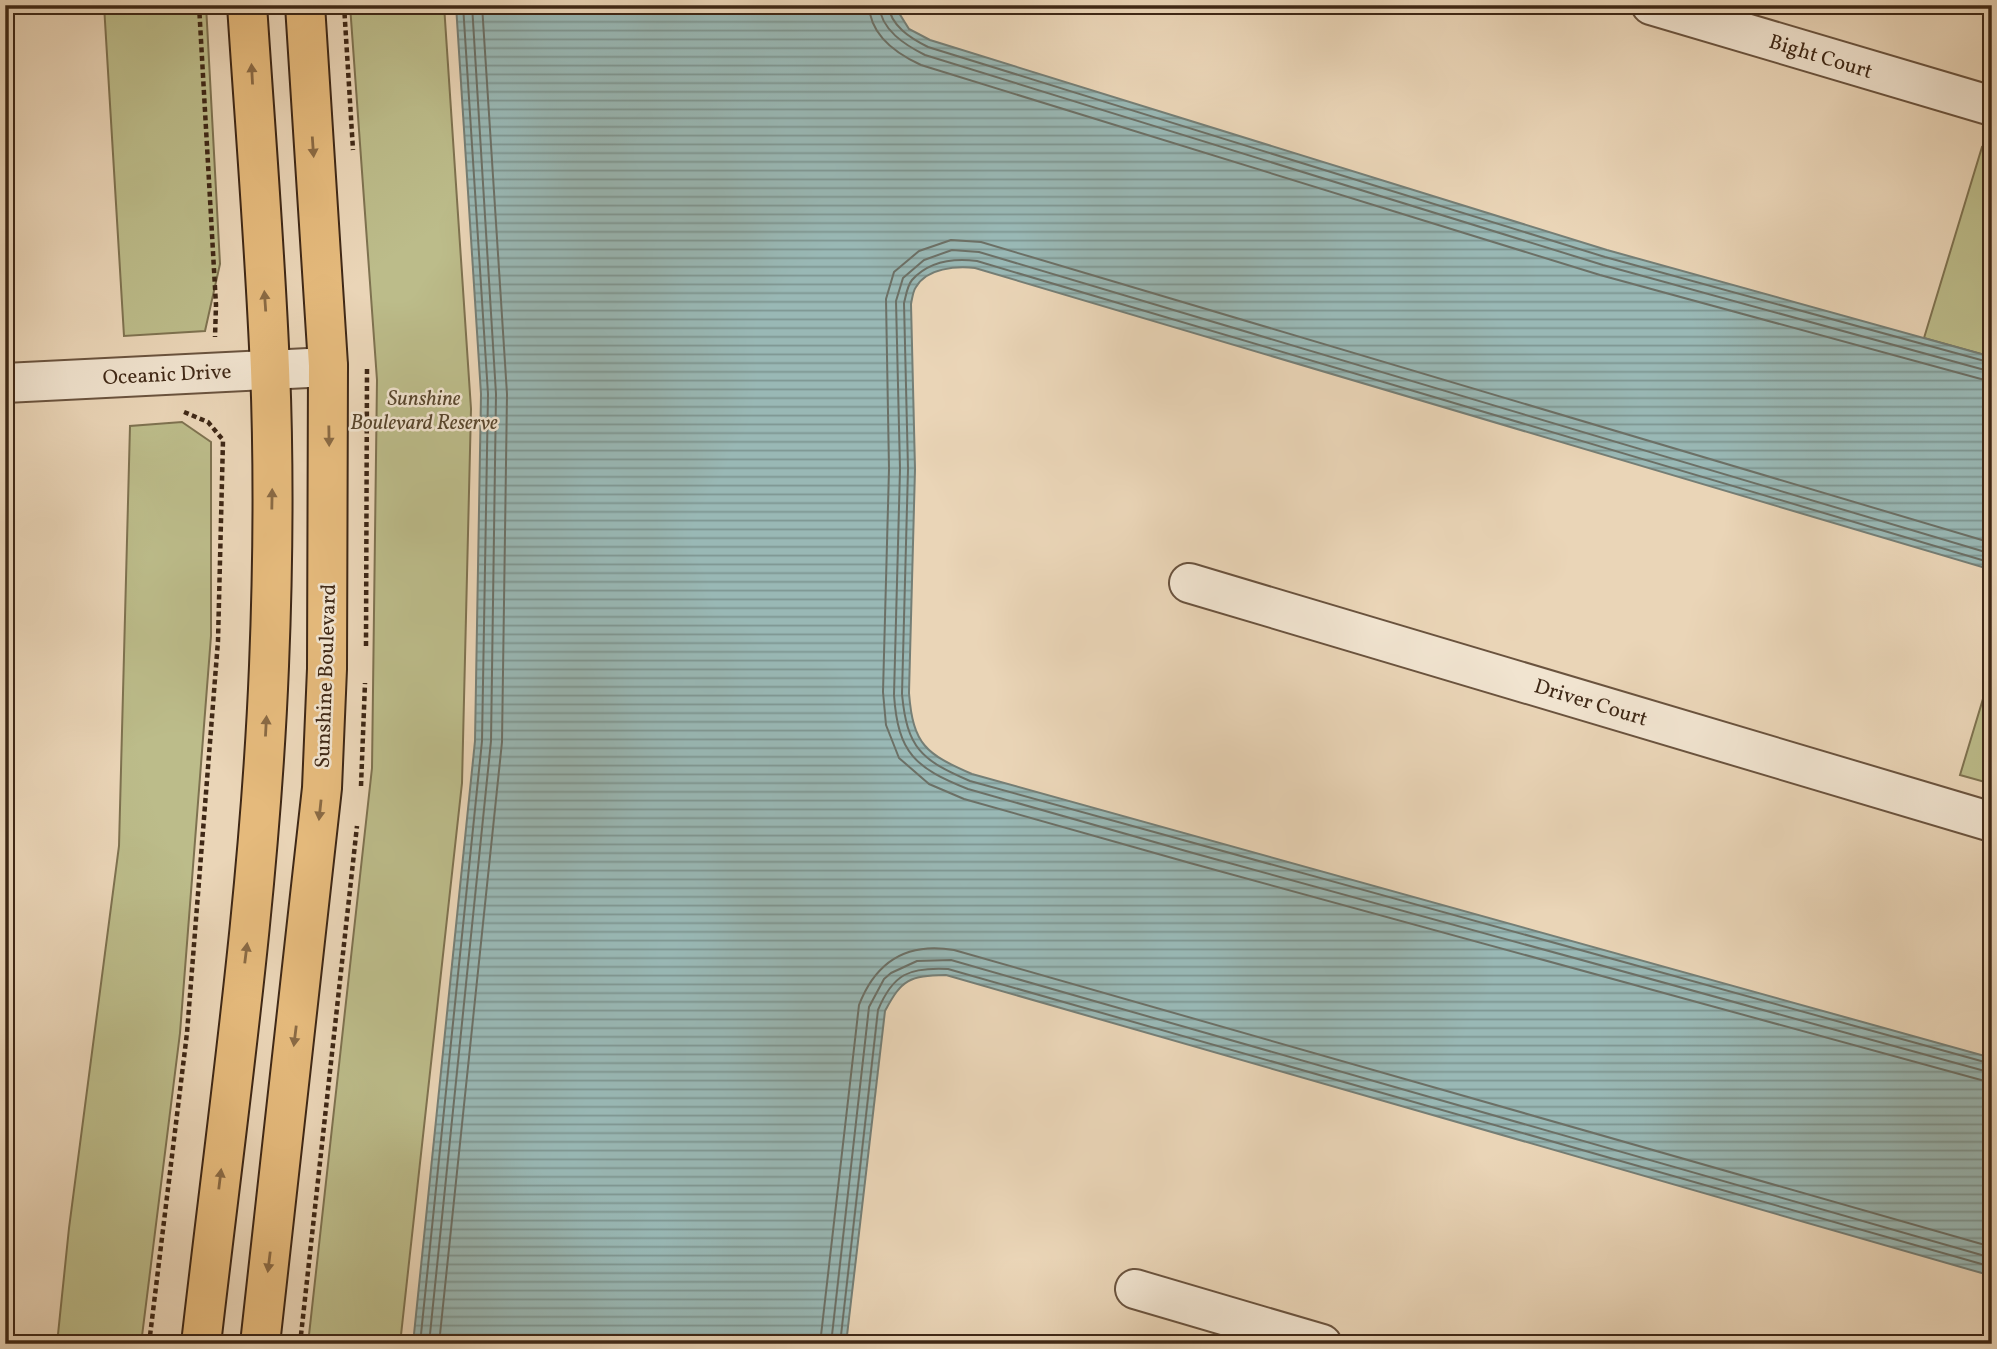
<svg xmlns="http://www.w3.org/2000/svg" width="1997" height="1349" viewBox="0 0 1997 1349" font-family="Vollkorn,serif">
  <defs>
    <pattern id="water-rules" width="6" height="5" patternUnits="userSpaceOnUse" patternTransform="scale(1.75)"><rect width="6" height="5" fill="#99b8b5"/><path d="M0 2.5h6" fill="none" stroke="#7e9692"/></pattern>
  </defs>
  <rect width="100%" height="100%" fill="#ead5b7"/>
  <filter id="stains"><feTurbulence type="fractalNoise" baseFrequency=".00286" numOctaves="4"/><feColorMatrix values="0 0 0 0 .2 0 0 0 0 .09 0 0 0 0 .02 0 0 0 .5 -.17"/></filter>
  <radialGradient id="worn" r=".72"><stop offset=".6" stop-color="#630" stop-opacity="0"/><stop offset="1" stop-color="#630" stop-opacity=".3"/></radialGradient>
  <!-- green -->
  <path fill="#bcbc8a" stroke="#7e7250" stroke-width="2" d="M 104,5 L 206,5 L 220,264 L 205,331 L 124,336 Z
    M 350,5 L 444,5 L 471,409 L 462,783 L 400,1344 L 308,1344 L 372,768 L 377,380 Z
    M 1982,147 L 1992,150 L 1992,357 L 1924,338 Z
    M 182,422 L 211,442 L 211,636 L 180,1033 L 141,1344 L 57,1344 L 69,1228 L 119,846 L 130,426 Z
    M 1992,669 L 1992,784 L 1960,775 Z"/>
  <!-- water -->
  <path fill="url(#water-rules)" stroke="#757e75" stroke-width="2" d="M 456,5 L 894,5 L 909,29 L 930,40 L 1607,250 L 1992,357 L 1992,570 L 975,268 C 956,266 927,268 916,287 C 913,291 912,299 911,304 L 915,469 L 909,693 C 913,745 926,754 972,774 L 1992,1058 L 1992,1276 L 946,975 C 909,976 902,979 885,1011 L 846,1344 L 413,1344 L 475,741 L 481,394 Z"/>
  <g fill="none" stroke-linecap="round" stroke-linejoin="round">
    <!-- shore -->
    <path stroke="#6c7066" stroke-width="2" d="M 869,5 C 870,35 897,54 921,65 L 1600,275 L 1992,382
      M 879,5 C 881,30 905,45 925,55 L 1603,265 L 1992,372
      M 888,5 C 891,26 910,38 928,47 L 1605,257 L 1992,363
      M 1992,543 L 981,242 L 951,240 L 919,251 L 894,272 L 886,299 L 889,469 L 883,692 L 886,725 L 899,758 L 929,784 L 964,799 L 1190,863 L 1992,1083
      M 1992,554 L 979,252 L 952,250 L 924,260 L 903,278 L 896,301 L 900,469 L 894,695 C 898,753 915,768 968,789 L 1193,853 L 1992,1073
      M 1992,563 L 977,261 C 953,258 929,261 912,280 C 907,286 906,296 904,303 L 908,469 L 902,694 C 907,748 921,760 970,781 L 1992,1064
      M 420,1344 L 482,741 L 488,394 L 463,5
      M 429,1344 L 491,741 L 496,394 L 472,5
      M 439,1344 L 502,742 L 507,394 L 482,5
      M 820,1344 L 859,1005 C 876,961 907,942 954,950 L 1992,1247
      M 831,1344 L 869,1007 L 884,979 L 891,973 L 917,961 L 951,960 L 1992,1258
      M 840,1344 L 878,1010 C 893,974 909,967 948,969 L 1992,1267"/>
    <!-- minor casing -->
    <g stroke="#6a533e" stroke-width="42">
      <path id="minor" d="M 1651,5 L 1992,106
        M 5,383 L 328,367
        M 1189,583 L 1992,822
        M 1135,1289 L 1322,1344"/>
    </g>
    <!-- major casing -->
    <g stroke="#3f2816" stroke-width="42">
      <path id="major" d="M 201,1344 C 227,1118 260,893 269,666 C 273,567 274,467 270,369 C 265,248 255,126 247,5
        M 260,1344 L 322,788 L 327,669 L 328,365 L 305,5"/>
    </g>
    <!-- path -->
    <path stroke="#3f2816" stroke-width="4.5" stroke-dasharray="5 3.5" stroke-linecap="butt" d="M 199,5 L 216,305 L 215,337
      M 344,5 L 353,150
      M 366,646 L 367,368
      M 361,786 L 365,683
      M 149,1344 L 187,1033 L 218,641 L 223,440 L 208,422 L 184,412
      M 300,1344 L 357,826"/>
    <!-- minor -->
    <use href="#minor" stroke="#f1e4d0" stroke-width="38"/>
    <!-- major -->
    <use href="#major" stroke="#e5ba7c" stroke-width="38"/>
  </g>
  <!-- one-way arrows -->
  <defs><path id="oneway-solid" d="M-6-.8H1V-3.2L6.5 0L1 3.2V.8H-6Z" transform="scale(1.75)"/></defs>
  <g fill="#8a6a44">
    <use href="#oneway-solid" transform="translate(252 74) rotate(-93)"/>
    <use href="#oneway-solid" transform="translate(313 147) rotate(86)"/>
    <use href="#oneway-solid" transform="translate(265 301) rotate(-94)"/>
    <use href="#oneway-solid" transform="translate(329 436) rotate(89)"/>
    <use href="#oneway-solid" transform="translate(272 499) rotate(-89)"/>
    <use href="#oneway-solid" transform="translate(266 726) rotate(-87)"/>
    <use href="#oneway-solid" transform="translate(320 810) rotate(96)"/>
    <use href="#oneway-solid" transform="translate(246 953) rotate(-83)"/>
    <use href="#oneway-solid" transform="translate(295 1036) rotate(97)"/>
    <use href="#oneway-solid" transform="translate(220 1179) rotate(-83)"/>
    <use href="#oneway-solid" transform="translate(269 1262) rotate(97)"/>
  </g>
  <g text-anchor="middle" stroke-width="5" stroke-linejoin="round" paint-order="stroke">
    <!-- street labels -->
    <g font-size="21" fill="#3f2816" stroke="#f1e4d0">
      <text transform="translate(1821 56) rotate(17)" y="7">Bight Court</text>
      <text transform="translate(167 374) rotate(-3)" y="7">Oceanic Drive</text>
      <text transform="translate(325 676) rotate(-88)" y="7">Sunshine Boulevard</text>
      <text transform="translate(1591 702) rotate(17)" y="7">Driver Court</text>
    </g>
    <!-- park labels -->
    <g font-size="21" font-style="italic" fill="#58462d" stroke="#f1e4d0">
      <text x="424" y="405">Sunshine<tspan x="424" dy="24">Boulevard Reserve</tspan></text>
    </g>
  </g>
  <!-- margin -->
  <rect width="1997" height="1349" fill="none" stroke="#ead5b7" stroke-width="28"/>
  <rect x="7" y="7" width="1983" height="1335" fill="none" stroke="#3f2816" stroke-width="3.5"/>
  <rect x="14" y="14" width="1969" height="1321" fill="none" stroke="#3f2816" stroke-width="2"/>
  <rect width="100%" height="100%" filter="url(#stains)"/>
  <rect width="100%" height="100%" fill="url(#worn)"/>
</svg>
